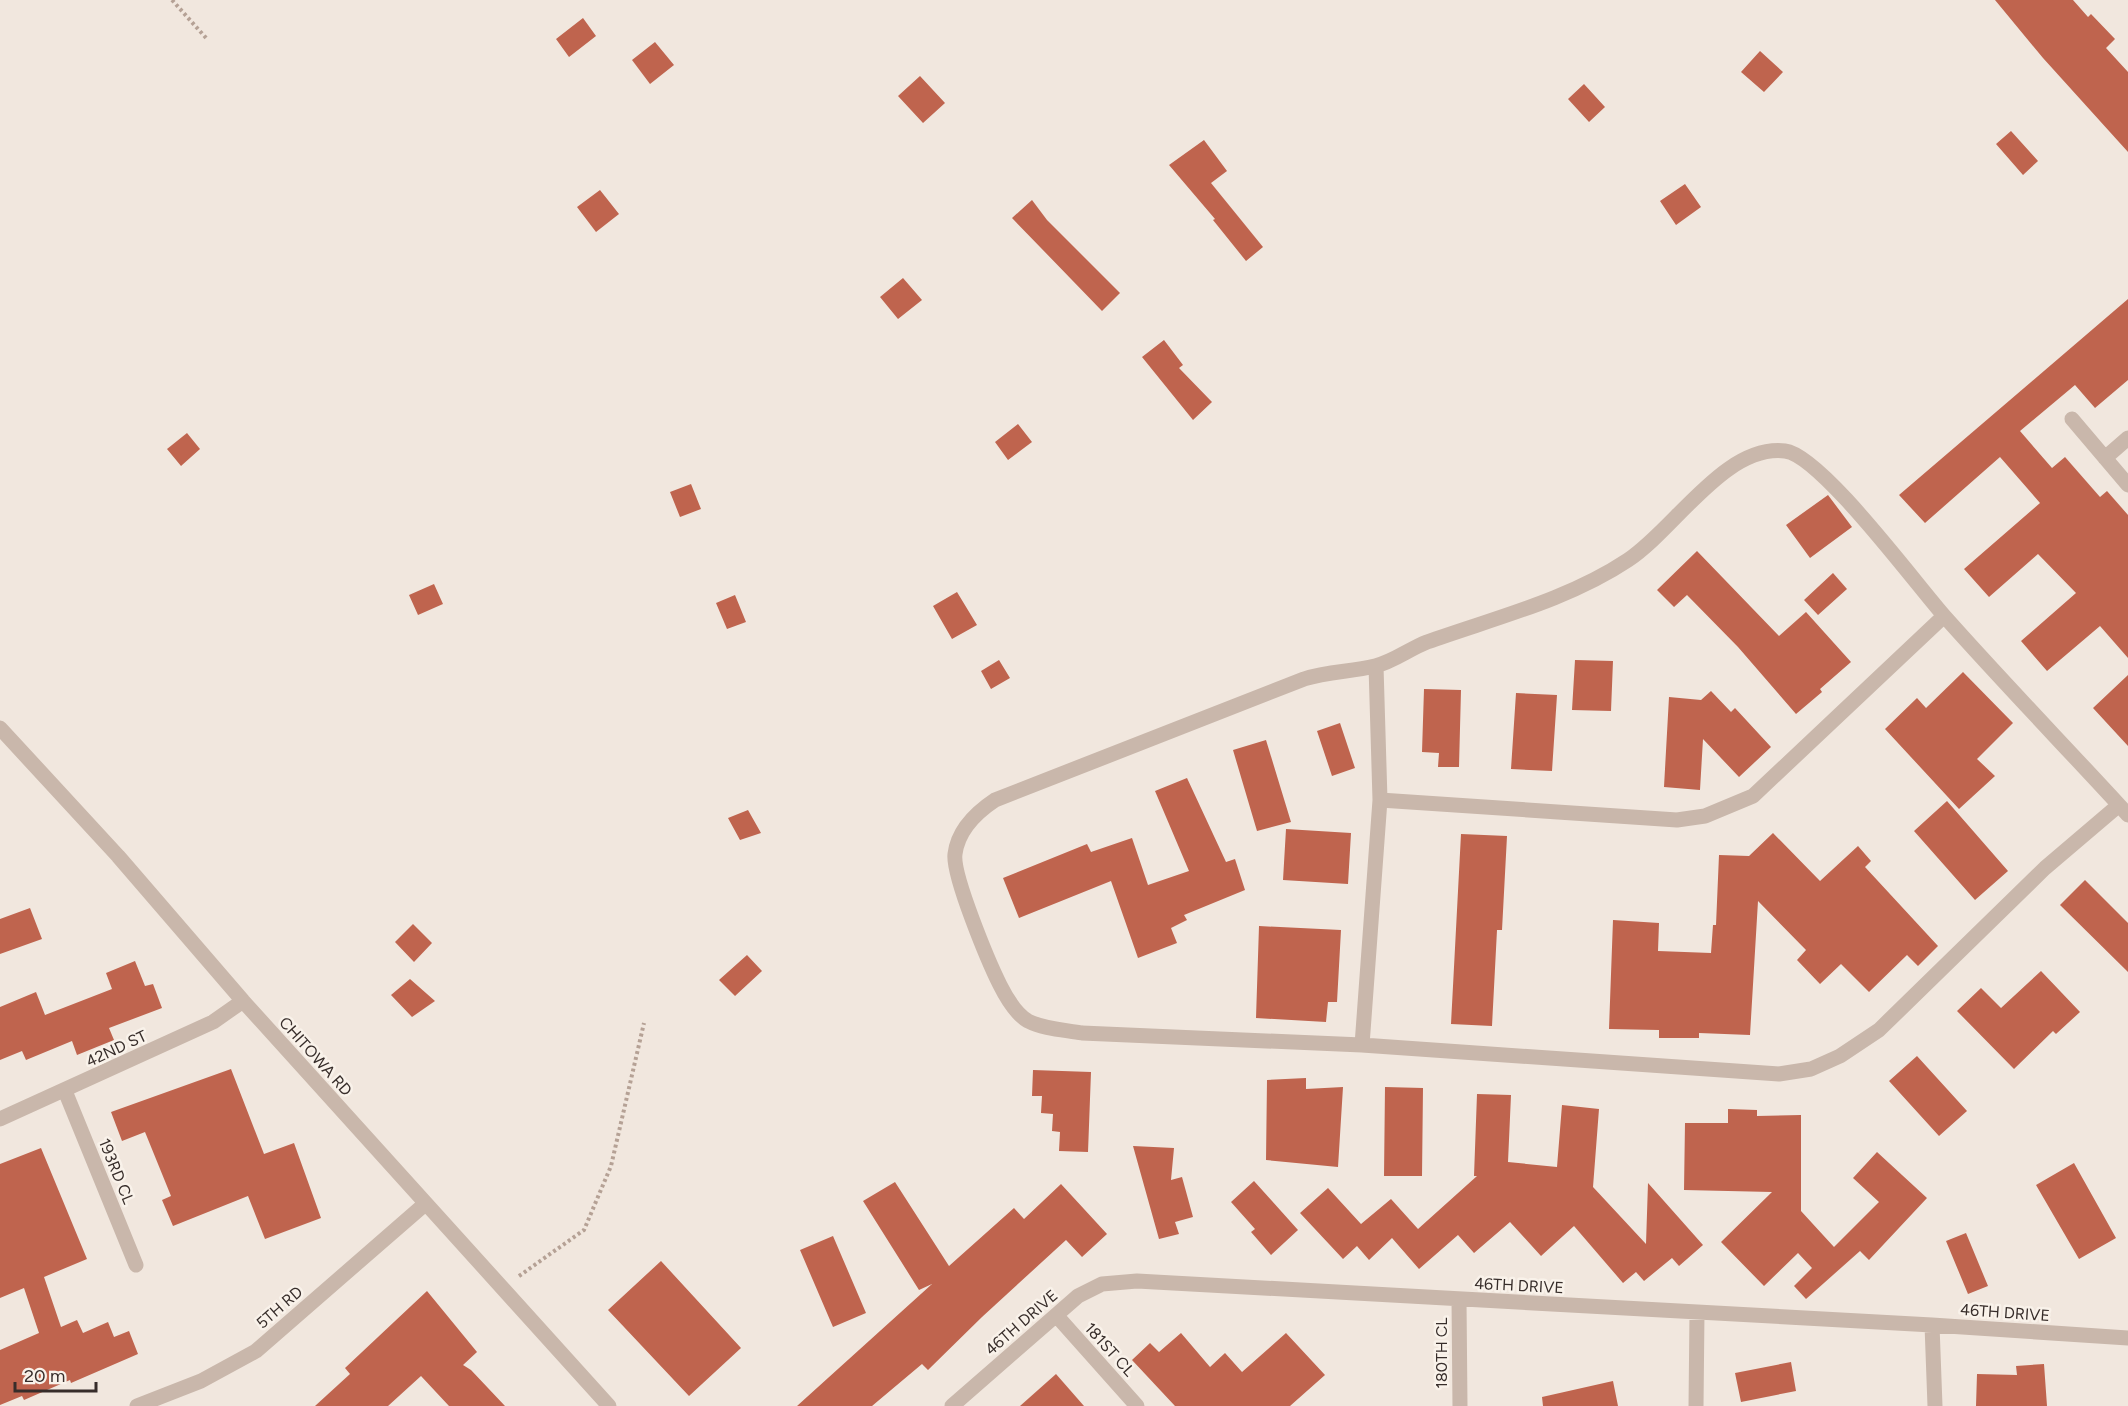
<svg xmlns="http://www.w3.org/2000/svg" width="2128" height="1406" viewBox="0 0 2128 1406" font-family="Figtree,sans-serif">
  <rect width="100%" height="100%" fill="#f1e7de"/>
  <!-- building -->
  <path fill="#bf644e" d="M 1995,0 L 2073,0 L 2088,17 L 2091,14 L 2115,39 L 2106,48 L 2128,72 L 2128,152 L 2043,58 Z
    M 583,18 L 596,36 L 569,57 L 556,39 Z
    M 655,42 L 674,65 L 650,84 L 632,60 Z
    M 1760,51 L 1783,72 L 1764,92 L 1741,72 Z
    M 920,76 L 945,103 L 923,123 L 898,96 Z
    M 1584,84 L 1605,107 L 1589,122 L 1568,99 Z
    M 2011,131 L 2038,161 L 2023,175 L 1996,144 Z
    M 1204,140 L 1227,171 L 1211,183 L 1263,247 L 1246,261 L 1213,220 L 1215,219 L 1169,165 Z
    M 1685,184 L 1701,207 L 1676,225 L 1660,201 Z
    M 600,190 L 619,214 L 596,232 L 577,207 Z
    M 1032,200 L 1047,220 L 1120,293 L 1102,311 L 1012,218 Z
    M 903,278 L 922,300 L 898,319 L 880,297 Z
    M 2128,299 L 2128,380 L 2095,408 L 2075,385 L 2020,431 L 2052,468 L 2065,457 L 2100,497 L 2107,491 L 2128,515 L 2128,658 L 2100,626 L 2047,671 L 2021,641 L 2076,593 L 2038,554 L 1989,597 L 1964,569 L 2040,503 L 2000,457 L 1925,523 L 1899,495 Z
    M 1164,340 L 1183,365 L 1179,368 L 1212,402 L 1193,420 L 1142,357 Z
    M 1018,424 L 1032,442 L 1008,460 L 995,442 Z
    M 187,433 L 200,449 L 181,466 L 167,449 Z
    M 691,484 L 701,509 L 680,517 L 670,492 Z
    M 1828,495 L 1852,527 L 1810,558 L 1786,525 Z
    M 1697,551 L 1779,636 L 1806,612 L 1851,662 L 1820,689 L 1822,692 L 1796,714 L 1738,647 L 1687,595 L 1674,607 L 1657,590 Z
    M 1833,573 L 1847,589 L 1818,615 L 1804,600 Z
    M 434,584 L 443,604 L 418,615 L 409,595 Z
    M 957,592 L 977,625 L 952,639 L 933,606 Z
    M 735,595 L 746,622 L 727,629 L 716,603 Z
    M 999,660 L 1010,678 L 991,689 L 981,671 Z
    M 1575,660 L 1613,661 L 1611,711 L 1572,710 Z
    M 1963,672 L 2013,723 L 1977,759 L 1995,776 L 1959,809 L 1885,729 L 1917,698 L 1926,708 Z
    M 2128,675 L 2128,746 L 2093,708 Z
    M 1424,689 L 1461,690 L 1459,767 L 1438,767 L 1439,753 L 1422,752 Z
    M 1711,691 L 1731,712 L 1735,708 L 1771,747 L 1739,777 L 1703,739 L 1700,790 L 1664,787 L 1669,697 L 1701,700 Z
    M 1516,693 L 1557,695 L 1552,771 L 1511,769 Z
    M 1340,723 L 1355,768 L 1332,776 L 1317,731 Z
    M 1266,740 L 1291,822 L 1257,831 L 1233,750 Z
    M 1187,778 L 1226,862 L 1235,859 L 1245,890 L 1184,915 L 1187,920 L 1171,928 L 1177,943 L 1138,958 L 1111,881 L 1019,918 L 1003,878 L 1087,844 L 1091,852 L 1132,838 L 1148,885 L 1189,871 L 1155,791 Z
    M 1947,801 L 2008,871 L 1975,900 L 1914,831 Z
    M 748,810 L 761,833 L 740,840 L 728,818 Z
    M 1286,829 L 1351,833 L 1348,884 L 1283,880 Z
    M 1773,833 L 1820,881 L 1858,846 L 1871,861 L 1865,867 L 1938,946 L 1918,966 L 1907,955 L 1869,992 L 1841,964 L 1820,984 L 1797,960 L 1806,950 L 1758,901 L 1750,1035 L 1699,1033 L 1699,1038 L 1659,1038 L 1659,1030 L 1609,1029 L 1613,920 L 1659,923 L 1658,951 L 1711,953 L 1713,925 L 1716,925 L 1719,855 L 1749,856 Z
    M 1461,834 L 1507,836 L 1502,930 L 1497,930 L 1492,1026 L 1451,1024 Z
    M 2085,880 L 2128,923 L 2128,972 L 2060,905 Z
    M 30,908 L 42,939 L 0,954 L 0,919 Z
    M 413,924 L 432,943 L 414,962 L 395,942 Z
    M 1259,926 L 1341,930 L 1337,1002 L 1328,1002 L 1326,1022 L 1256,1018 Z
    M 747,955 L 762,971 L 735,996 L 719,980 Z
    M 135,961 L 145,986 L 153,984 L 162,1008 L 109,1028 L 114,1040 L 77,1055 L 72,1041 L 26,1060 L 22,1051 L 0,1060 L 0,1007 L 36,992 L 45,1015 L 112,989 L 106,973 Z
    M 2041,971 L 2080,1012 L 2056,1034 L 2053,1031 L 2014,1069 L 1957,1011 L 1981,988 L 2001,1008 Z
    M 410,979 L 435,1001 L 412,1017 L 391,995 Z
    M 1917,1056 L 1967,1111 L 1939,1136 L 1889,1081 Z
    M 231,1069 L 264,1154 L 294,1143 L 321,1218 L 265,1239 L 248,1196 L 173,1226 L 162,1200 L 171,1196 L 145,1132 L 122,1141 L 111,1112 Z
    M 1033,1070 L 1091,1072 L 1088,1152 L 1059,1151 L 1060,1132 L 1052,1131 L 1053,1114 L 1041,1113 L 1042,1096 L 1032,1096 Z
    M 1306,1078 L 1306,1089 L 1343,1087 L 1338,1167 L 1266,1160 L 1267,1080 Z
    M 1385,1087 L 1423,1088 L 1422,1176 L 1384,1176 Z
    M 1477,1094 L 1511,1095 L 1508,1162 L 1557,1167 L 1562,1105 L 1599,1109 L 1593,1187 L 1646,1244 L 1648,1183 L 1703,1245 L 1679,1266 L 1672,1258 L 1644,1281 L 1636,1272 L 1623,1283 L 1574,1226 L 1541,1256 L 1510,1222 L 1474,1253 L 1458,1235 L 1419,1269 L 1392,1238 L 1369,1260 L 1357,1246 L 1343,1259 L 1300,1213 L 1328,1188 L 1361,1224 L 1391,1199 L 1418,1229 L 1477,1176 L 1474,1176 Z
    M 1728,1109 L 1757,1110 L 1757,1116 L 1801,1115 L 1801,1211 L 1834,1247 L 1879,1202 L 1853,1178 L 1877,1152 L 1927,1198 L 1869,1260 L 1860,1251 L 1806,1299 L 1794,1286 L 1812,1268 L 1798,1253 L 1764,1286 L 1721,1242 L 1772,1192 L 1684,1190 L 1685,1123 L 1728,1123 Z
    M 1133,1146 L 1174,1148 L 1171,1180 L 1182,1177 L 1193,1217 L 1175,1222 L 1179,1234 L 1159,1239 Z
    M 41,1148 L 87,1259 L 44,1277 L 61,1327 L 77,1320 L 83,1333 L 108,1322 L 114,1337 L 129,1331 L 138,1354 L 71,1383 L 70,1380 L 24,1400 L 22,1396 L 0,1405 L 0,1350 L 39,1333 L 24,1288 L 0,1298 L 0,1164 Z
    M 2074,1163 L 2116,1238 L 2079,1259 L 2036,1185 Z
    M 1254,1181 L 1298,1230 L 1271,1255 L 1251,1232 L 1255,1229 L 1231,1202 Z
    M 895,1182 L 949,1266 L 1014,1208 L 1024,1219 L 1061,1184 L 1107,1234 L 1082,1257 L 1066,1240 L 982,1317 L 928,1370 L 922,1364 L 872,1406 L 797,1406 L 932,1284 L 919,1290 L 863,1201 Z
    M 1966,1233 L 1988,1286 L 1968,1294 L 1946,1241 Z
    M 833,1236 L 866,1313 L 833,1327 L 800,1250 Z
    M 661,1261 L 741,1348 L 689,1396 L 608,1310 Z
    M 427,1291 L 477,1352 L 463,1365 L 471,1370 L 505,1406 L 449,1406 L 421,1376 L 388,1406 L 315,1406 L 350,1374 L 345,1368 Z
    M 1181,1333 L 1210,1367 L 1225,1353 L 1242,1372 L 1286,1333 L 1325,1375 L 1290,1406 L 1175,1406 L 1132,1360 L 1150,1343 L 1159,1352 Z
    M 1791,1362 L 1796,1391 L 1741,1402 L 1735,1373 Z
    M 2044,1364 L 2047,1406 L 1976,1406 L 1977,1374 L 2017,1375 L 2016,1366 Z
    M 1056,1374 L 1084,1406 L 1020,1406 Z
    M 1613,1381 L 1618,1406 L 1543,1406 L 1542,1397 Z"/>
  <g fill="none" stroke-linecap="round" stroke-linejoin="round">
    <!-- path -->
    <path stroke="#b5a195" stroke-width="4" stroke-dasharray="3 3" stroke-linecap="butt" d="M 172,0 L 207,39
      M 519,1276 L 584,1230 L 611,1166 L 644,1023"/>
    <!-- minor -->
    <path stroke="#c9b7ab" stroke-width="15" d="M 2072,419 L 2128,485
      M 2105,458 L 2128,438
      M 0,728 L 118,856 L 243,1001 L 609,1406
      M 1380,800 L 1677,820 L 1705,816 L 1753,796 L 1944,616
      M 2119,805 L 2045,868 L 1879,1030 L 1840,1056 L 1811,1069 L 1779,1074 L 1362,1045 L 1082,1033 C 1066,1030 1043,1029 1028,1021 C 1016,1014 1006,997 1000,985 C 989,963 952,875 955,854 C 958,830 977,812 995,800 L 1304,679 C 1328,671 1351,672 1375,666 C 1393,662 1409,649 1427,642 C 1494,618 1568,600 1628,560 C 1675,529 1725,444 1785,451 C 1821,455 1918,587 1946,618 C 2002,681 2061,742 2119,805 L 2128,815
      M 1362,1045 L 1380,800 L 1376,666
      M 65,1091 L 136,1265
      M 0,1119 L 213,1022 L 243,1001
      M 1459,1300 L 1460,1406
      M 1056,1315 L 1137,1406
      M 1932,1325 L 1935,1406
      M 137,1406 L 201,1381 L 256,1351 L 425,1204
      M 952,1406 L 1078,1296 L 1102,1284 L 1137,1281 L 1932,1325 L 2128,1338
      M 1696,1406 L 1697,1313"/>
  </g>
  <g text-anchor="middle" stroke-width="5" stroke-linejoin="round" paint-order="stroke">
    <!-- street labels -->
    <g font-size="16" fill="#372d2a" stroke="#f9f2ea">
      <text transform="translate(116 1048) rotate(-25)" y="6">42ND ST</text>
      <text transform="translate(316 1056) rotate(48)" y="6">CHITOWA RD</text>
      <text transform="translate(117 1171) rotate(68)" y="6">193RD CL</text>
      <text transform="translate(1519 1285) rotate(3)" y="6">46TH DRIVE</text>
      <text transform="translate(279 1307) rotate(-41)" y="6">5TH RD</text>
      <text transform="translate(2005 1312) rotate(4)" y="6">46TH DRIVE</text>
      <text transform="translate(1021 1322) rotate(-41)" y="6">46TH DRIVE</text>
      <text transform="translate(1110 1349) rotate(48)" y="6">181ST CL</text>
      <text transform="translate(1441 1353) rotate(-90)" y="6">180TH CL</text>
    </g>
  </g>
  <!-- scale -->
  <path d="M15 1382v9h81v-9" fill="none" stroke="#372d2a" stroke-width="3"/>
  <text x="24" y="1382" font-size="18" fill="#372d2a" stroke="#f9f2ea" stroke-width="4.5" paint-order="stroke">20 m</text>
</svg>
